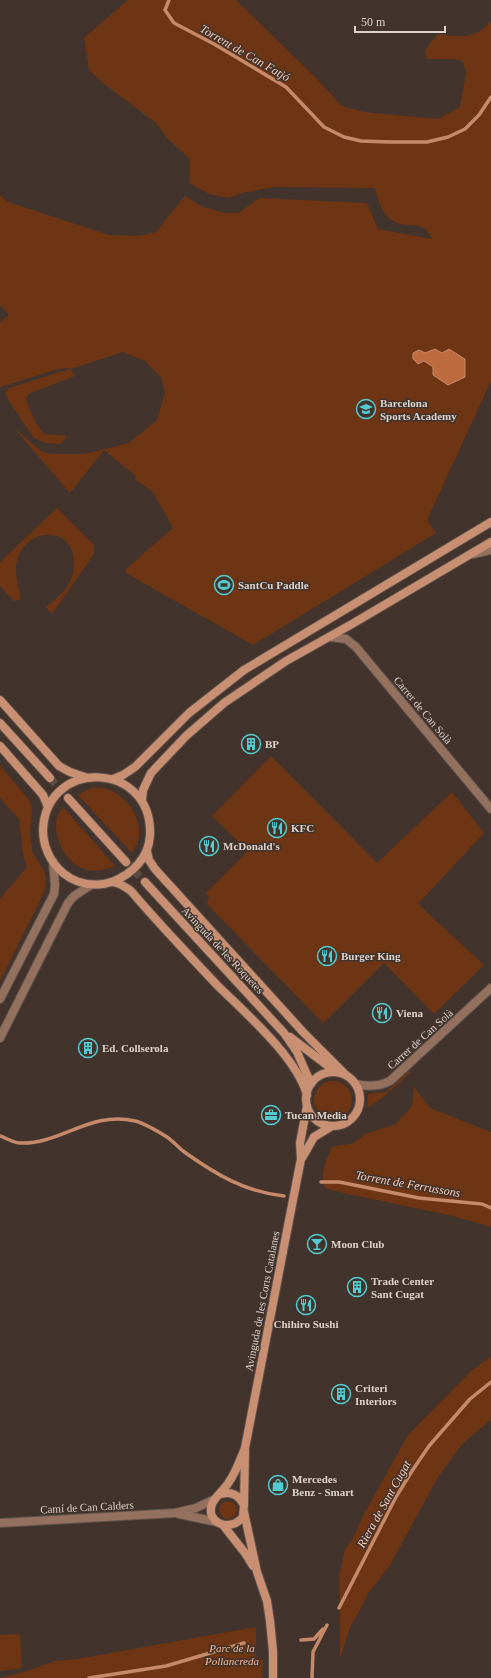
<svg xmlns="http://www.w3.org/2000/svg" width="491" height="1678" viewBox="0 0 491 1678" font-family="Georgia,serif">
  <rect width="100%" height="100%" fill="#42342c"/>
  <!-- green -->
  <path fill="#6d3514" d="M 128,0 L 151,0 L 152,2 L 152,0 L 236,0 L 316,78 L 342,106 L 364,112 L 438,119 L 460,107 L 466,73 L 463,61 L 453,59 L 427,59 L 425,50 L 438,34 C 460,37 475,40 491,21 L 491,381 L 427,520 L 436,533 L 253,645 L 126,573 L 126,569 L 173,528 L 153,492 L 134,479 L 136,476 L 104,450 L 70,493 L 14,428 L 41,451 L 50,454 L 85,454 L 129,443 L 157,420 L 165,393 L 161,377 L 145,361 L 123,352 L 70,369 L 75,376 L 28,394 L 26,400 L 36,423 L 44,434 L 67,436 L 61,444 L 46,443 L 34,438 L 7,398 L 6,392 L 9,388 L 70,369 L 69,368 L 58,369 L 0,387 L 0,322 L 9,315 L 0,305 L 0,195 L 8,202 L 109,235 L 138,236 L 156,232 L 185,196 L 201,206 L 225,213 L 239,213 L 259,198 L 367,203 L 378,229 L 432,239 C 425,217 404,231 390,219 C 381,211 378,199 375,188 L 274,187 L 242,193 L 228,198 L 209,194 L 190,183 L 190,159 L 169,140 L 156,123 L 103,83 L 89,70 L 84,38 Z
    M 57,508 L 94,545 L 94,554 L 52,614 L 46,607 C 53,601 61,595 66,588 C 71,582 74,572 74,565 C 76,522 18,526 16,569 C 16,579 19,590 21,599 L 14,601 L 0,586 L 0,562 Z
    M 271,756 L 377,863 L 452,792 L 484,833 L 418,904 L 484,965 L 434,1014 L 384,963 L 323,1023 L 207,904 L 209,898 L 206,893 L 248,851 L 212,816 Z
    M 0,765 L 29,800 L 32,807 L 30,835 L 32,851 L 44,871 L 46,879 L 45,889 L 39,903 L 0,981 L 0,899 L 27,867 L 23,854 L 19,819 L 0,798 Z
    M 91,788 C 95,788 100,787 104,788 C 126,794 144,818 138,841 C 137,845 134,849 132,853 L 78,795 Z
    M 63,807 L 115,866 C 106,869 97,872 88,870 C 67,867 50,834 58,815 C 59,812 61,810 63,807 Z
    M 409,1071 L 411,1072 L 382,1098 L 369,1107 L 367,1107 L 368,1094 L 386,1092 Z
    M314 1100a19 19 0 1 1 38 0a19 19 0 1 1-38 0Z
    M 414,1087 L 430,1108 L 491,1132 L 491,1227 L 453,1216 L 348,1194 L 325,1188 C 319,1174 327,1159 332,1147 L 354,1143 L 365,1134 L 396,1124 L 412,1106 Z
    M 491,1357 L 491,1420 L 463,1443 L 438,1477 L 390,1565 L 369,1592 L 350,1628 L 340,1658 L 340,1592 L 339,1577 L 345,1549 L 352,1540 L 365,1512 L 408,1435 L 471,1371 Z
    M219 1510a9 9 0 1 1 18 0a9 9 0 1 1-18 0Z
    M 256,1627 L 256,1657 L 263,1660 L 262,1678 L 0,1678 L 24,1672 L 55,1661 L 77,1659 Z
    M 20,1634 L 22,1668 L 0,1671 L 0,1635 Z"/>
  <!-- water -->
  <path fill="#bd6b3f" stroke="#c68a6a" d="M 435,349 L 442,353 L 449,349 L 465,359 L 465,377 L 448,385 L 433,375 L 433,367 L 424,361 L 418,364 L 413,359 L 413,353 L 419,350 L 425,353 Z"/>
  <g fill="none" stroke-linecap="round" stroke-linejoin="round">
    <!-- stream -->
    <path stroke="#c68a6a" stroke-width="3.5" d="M 169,0 L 165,10 L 174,23 L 214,44 L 286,87 L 324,127 L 344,137 L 361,141 L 390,142 L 427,142 L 448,137 L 465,129 L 479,115 L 491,97
      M 0,1136 C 6,1138 14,1143 20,1143 C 60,1145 91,1110 135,1121 C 143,1123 159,1132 167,1137 C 173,1141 178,1147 183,1151 C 215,1174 245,1192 284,1196
      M 321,1182 L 339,1182 L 419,1198 L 482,1204 L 491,1208
      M 339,1608 L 396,1497 L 412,1471 L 429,1446 L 470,1399 L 491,1382
      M 301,1640 L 314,1639 L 323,1629
      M 89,1678 L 166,1666 L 244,1643
      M 312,1678 L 313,1652 L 327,1625"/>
    <!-- secondary-tunnel -->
    <path stroke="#594c44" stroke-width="8" stroke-dasharray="8 4" stroke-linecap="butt" d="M 50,778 L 68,798
      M 126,862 L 145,882"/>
    <!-- minor casing -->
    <g stroke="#5e5149" stroke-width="10">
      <path id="minor" d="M 473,554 L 491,550
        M 330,637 L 346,639 L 356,647 L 491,809
        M 356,1084 C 368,1087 378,1087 390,1081 L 491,988
        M 179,1514 L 217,1522
        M 0,1523 L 175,1513 L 196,1508 L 215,1499"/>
    </g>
    <!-- tertiary casing -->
    <g stroke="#5e5149" stroke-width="10">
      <path id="tertiary" d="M 0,999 L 54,894 L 55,885 L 53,862
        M 0,1038 L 68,903 L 74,896 L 91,885"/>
    </g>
    <!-- secondary casing -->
    <g stroke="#5e5149" stroke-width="10">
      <path id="secondary" d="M 0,700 L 59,766 L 70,772 L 85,777
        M 0,723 L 50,778
        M 0,746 L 43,795 L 48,807
        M 113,779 L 123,775 L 135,767 L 189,713 L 244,670 L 491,522
        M 68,798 L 126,862
        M 142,801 L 143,790 L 151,773 L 186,736 L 224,703 L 286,661 L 352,624 L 491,542
        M 147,851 L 149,860 L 155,869 L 303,1032 L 346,1075
        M 112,882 C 132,874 149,858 150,835 C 153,761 46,757 43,830 C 43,846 50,862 63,873 C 74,882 88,886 103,884 C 106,884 109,882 112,882 C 119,882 125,887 131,891 C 158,923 188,954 217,985 C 245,1013 296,1056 307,1095
        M 145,882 L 284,1033 L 297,1052 L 311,1084
        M 290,1037 L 336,1072
        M306 1099a27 27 0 1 1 54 0a27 27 0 1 1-54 0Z
        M 302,1158 L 314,1137 L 332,1126
        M 221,1494 C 231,1491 239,1495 244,1505 L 243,1517 C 230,1533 205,1523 212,1504 C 214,1498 225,1489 229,1482 C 236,1472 240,1460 245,1448 L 299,1169 L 301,1159 L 300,1143 L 307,1106
        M 244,1505 L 245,1451
        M 244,1512 L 257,1572 L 267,1601 L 270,1621 L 273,1651 L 273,1678
        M 223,1525 L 245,1553 L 253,1566"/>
    </g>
    <!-- minor -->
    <use href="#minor" stroke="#94705e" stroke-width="8"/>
    <!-- tertiary -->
    <use href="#tertiary" stroke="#94705e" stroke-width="8"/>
    <!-- secondary -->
    <use href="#secondary" stroke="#c88f72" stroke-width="8"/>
  </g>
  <!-- icons -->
  <defs>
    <g id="school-ring" transform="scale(1)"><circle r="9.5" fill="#42342c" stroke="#52ccd0" stroke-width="1.5"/><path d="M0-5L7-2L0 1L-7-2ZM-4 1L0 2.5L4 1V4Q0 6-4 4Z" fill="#52ccd0"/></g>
    <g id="stadium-ring" transform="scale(1)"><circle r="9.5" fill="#42342c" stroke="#52ccd0" stroke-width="1.5"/><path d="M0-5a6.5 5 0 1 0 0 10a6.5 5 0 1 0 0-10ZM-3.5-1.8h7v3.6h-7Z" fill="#52ccd0"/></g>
    <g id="building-ring" transform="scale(1)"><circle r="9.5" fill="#42342c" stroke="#52ccd0" stroke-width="1.5"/><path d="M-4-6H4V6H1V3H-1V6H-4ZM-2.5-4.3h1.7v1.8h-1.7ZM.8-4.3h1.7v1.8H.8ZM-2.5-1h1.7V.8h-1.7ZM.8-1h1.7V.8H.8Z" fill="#52ccd0"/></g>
    <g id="restaurant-ring" transform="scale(1)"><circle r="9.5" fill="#42342c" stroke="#52ccd0" stroke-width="1.5"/><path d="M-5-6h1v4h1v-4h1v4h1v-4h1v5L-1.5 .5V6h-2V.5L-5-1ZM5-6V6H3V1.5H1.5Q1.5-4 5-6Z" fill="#52ccd0"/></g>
    <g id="office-ring" transform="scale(1)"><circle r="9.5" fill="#42342c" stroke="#52ccd0" stroke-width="1.5"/><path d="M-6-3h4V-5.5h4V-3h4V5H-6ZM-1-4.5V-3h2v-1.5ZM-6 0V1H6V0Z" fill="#52ccd0"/></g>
    <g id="bar-ring" transform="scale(1)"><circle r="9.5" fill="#42342c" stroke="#52ccd0" stroke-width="1.5"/><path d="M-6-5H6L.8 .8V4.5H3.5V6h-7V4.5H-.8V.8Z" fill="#52ccd0"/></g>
    <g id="shop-ring" transform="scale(1)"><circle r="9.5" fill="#42342c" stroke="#52ccd0" stroke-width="1.5"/><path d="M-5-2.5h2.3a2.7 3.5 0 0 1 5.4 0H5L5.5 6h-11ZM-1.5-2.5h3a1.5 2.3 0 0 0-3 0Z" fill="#52ccd0"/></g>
  </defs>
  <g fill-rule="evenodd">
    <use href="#school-ring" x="366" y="409"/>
    <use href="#stadium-ring" x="224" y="585"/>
    <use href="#building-ring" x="251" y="744"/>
    <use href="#restaurant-ring" x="277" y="828"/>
    <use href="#restaurant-ring" x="209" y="846"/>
    <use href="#restaurant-ring" x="327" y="956"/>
    <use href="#restaurant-ring" x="382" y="1013"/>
    <use href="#building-ring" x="88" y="1048"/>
    <use href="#office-ring" x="271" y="1115"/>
    <use href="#bar-ring" x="317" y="1244"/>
    <use href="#building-ring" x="357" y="1287"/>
    <use href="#restaurant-ring" x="306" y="1305"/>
    <use href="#building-ring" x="341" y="1394"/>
    <use href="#shop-ring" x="278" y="1485"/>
  </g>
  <g text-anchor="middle" stroke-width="3" stroke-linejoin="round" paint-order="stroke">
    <!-- poi labels -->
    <g font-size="11" font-weight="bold" fill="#dcd3ce" stroke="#42342c" text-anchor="start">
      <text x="380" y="407">Barcelona<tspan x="380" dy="13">Sports Academy</tspan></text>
      <text x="238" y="589">SantCu Paddle</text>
      <text x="265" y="748">BP</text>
      <text x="291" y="832">KFC</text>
      <text x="223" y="850">McDonald's</text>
      <text x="341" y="960">Burger King</text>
      <text x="396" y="1017">Viena</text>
      <text x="102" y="1052">Ed. Collserola</text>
      <text x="285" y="1119">Tucan Media</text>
      <text x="331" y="1248">Moon Club</text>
      <text x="371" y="1285">Trade Center<tspan x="371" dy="13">Sant Cugat</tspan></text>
      <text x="306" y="1328" text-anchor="middle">Chihiro Sushi</text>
      <text x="355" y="1392">Criteri<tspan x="355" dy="13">Interiors</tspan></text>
      <text x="292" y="1483">Mercedes<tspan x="292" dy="13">Benz - Smart</tspan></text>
    </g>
    <!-- street labels -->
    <g font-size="11" fill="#dcd3ce" stroke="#42342c">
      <text transform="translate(423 710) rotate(50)" y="4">Carrer de Can Solà</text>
      <text transform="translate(223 950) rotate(47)" y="4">Avinguda de les Roquetes</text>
      <text transform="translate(420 1039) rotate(-42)" y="4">Carrer de Can Solà</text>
      <text transform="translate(262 1301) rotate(-79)" y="4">Avinguda de les Corts Catalanes</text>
      <text transform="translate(87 1507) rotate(-3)" y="4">Camí de Can Calders</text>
    </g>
    <!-- park labels -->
    <g font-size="11" font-style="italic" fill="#f8b694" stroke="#42342c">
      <text x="232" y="1652">Parc de la<tspan x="232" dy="13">Pollancreda</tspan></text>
    </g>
    <!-- water labels -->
    <g font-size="12" font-style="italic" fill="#fcceb8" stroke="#42342c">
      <text transform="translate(245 53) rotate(30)" y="4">Torrent de Can Fatjó</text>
      <text transform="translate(408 1184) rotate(10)" y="4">Torrent de Ferrussons</text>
      <text transform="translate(384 1504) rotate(-61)" y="4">Riera de Sant Cugat</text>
    </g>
  </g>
  <!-- scale -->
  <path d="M355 26v6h90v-6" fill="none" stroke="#dcd3ce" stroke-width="2"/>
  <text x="361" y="26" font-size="12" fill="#dcd3ce" stroke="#42342c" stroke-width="3" paint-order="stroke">50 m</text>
</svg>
